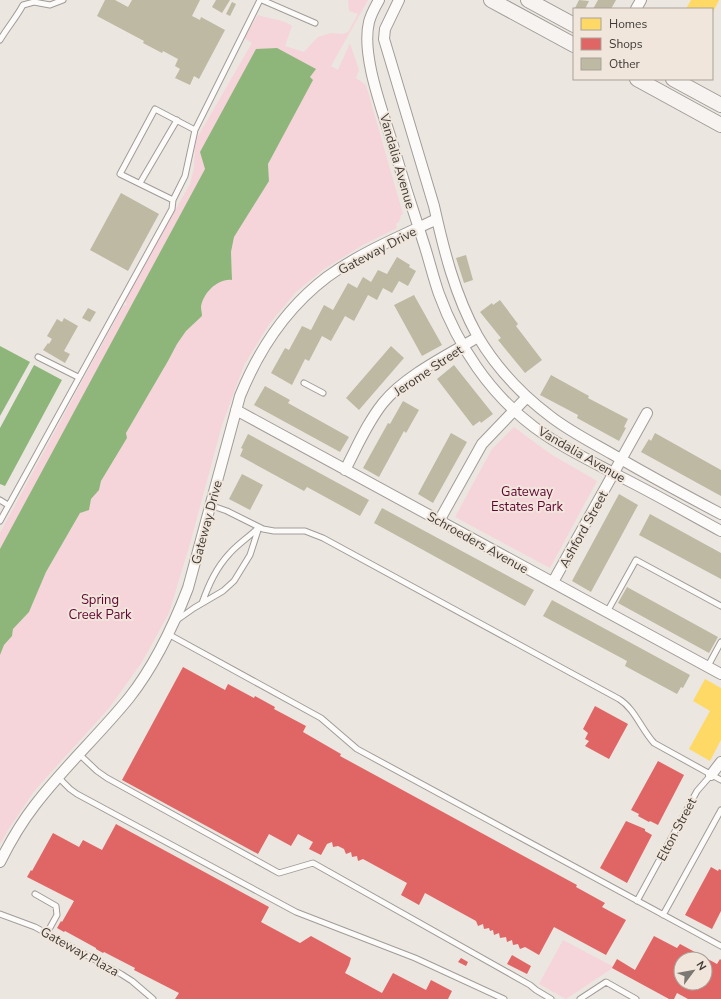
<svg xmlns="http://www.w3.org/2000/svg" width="721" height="999" viewBox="0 0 721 999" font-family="'Nunito Sans',sans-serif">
  <rect width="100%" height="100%" fill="#ece6e0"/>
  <!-- green -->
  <path fill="#f5d4da" d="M 348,0 L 368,0 L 331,66 L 338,70 L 350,43 L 359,70 L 356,78 L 366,85 L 403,214 L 401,215 L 399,222 L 396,224 L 397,228 L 363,245 L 324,269 L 296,292 L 270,323 L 244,365 L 222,425 L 191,540 L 169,613 L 142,662 L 110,707 L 35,790 L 8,830 L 0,844 L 0,655 L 4,645 L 12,636 L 13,629 L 29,612 L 46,572 L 80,513 L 89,509 L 91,499 L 99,490 L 101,481 L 127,438 L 126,433 L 168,361 L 177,344 L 186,331 L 202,316 C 202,313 201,309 201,307 C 203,293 218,278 232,279 L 231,252 L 234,237 L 269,181 L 268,164 L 312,80 L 310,77 L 315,69 L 200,152 L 205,169 L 0,551 L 0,533 L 123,306 L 127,305 L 125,300 L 190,184 L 194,168 L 195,147 L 197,138 L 252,43 L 244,38 L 258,15 C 269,19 283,19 292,26 L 285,46 L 304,52 L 318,37 L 331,33 L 343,34 L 348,32 L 358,14 L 349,11 Z
    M 514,427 L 549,453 L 597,481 L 550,568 L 455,517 L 492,449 Z
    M 563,940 L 614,967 L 566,999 L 539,984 Z"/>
  <!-- water -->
  <path fill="#8eb67b" d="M 277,48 L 316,69 L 310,77 L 313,80 L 268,164 L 269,181 L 234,237 L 231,252 L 232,280 C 218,278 203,293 201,307 C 201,309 202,313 202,316 L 186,331 L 177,344 L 168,361 L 126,433 L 127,438 L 101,481 L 99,490 L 91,499 L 89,510 L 80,513 L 46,572 L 29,612 L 13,629 L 12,636 L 4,645 L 0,655 L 0,549 L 205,169 L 200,152 L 256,49 Z
    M 0,346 L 30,362 L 0,416 Z
    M 34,365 L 62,380 L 5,486 L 0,484 L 0,428 Z"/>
  <!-- homes -->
  <path fill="#ffd966" d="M 691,0 L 719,0 L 712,14 L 712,9 L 686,9 Z
    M 705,679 L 721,688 L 721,740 L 710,761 L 689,749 L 710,711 L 693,701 Z"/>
  <!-- shops -->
  <path fill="#e06666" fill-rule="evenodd" d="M 183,667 L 225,690 L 228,684 L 254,698 L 255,696 L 275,707 L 274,709 L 306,726 L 303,732 L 341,754 L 340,756 L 577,885 L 576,887 L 605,903 L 602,907 L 626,920 L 606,955 L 554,927 L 539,955 L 525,947 L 520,949 L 518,944 L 513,945 L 512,940 L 507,942 L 506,937 L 500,938 L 499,933 L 494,935 L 493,930 L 490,931 L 489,928 L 484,929 L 483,924 L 478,926 L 476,921 L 425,893 L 419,905 L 401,895 L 407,883 L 363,859 L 358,861 L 357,856 L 352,857 L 351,852 L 346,854 L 344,849 L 338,846 L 333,847 L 332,842 L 327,844 L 321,855 L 309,849 L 313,842 L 298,834 L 291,846 L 269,834 L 258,854 L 122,780 Z
    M 595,706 L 628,724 L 609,759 L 585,746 L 589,741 L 585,739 L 588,733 L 583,729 Z
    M 658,761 L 684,775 L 658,825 L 650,821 L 649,822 L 638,816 L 639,814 L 631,810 Z
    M 626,821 L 645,829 L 645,831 L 652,835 L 627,883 L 600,868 Z
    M 116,824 L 269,907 L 261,922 L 300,943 L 311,936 L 351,958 L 349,965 L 345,973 L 382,993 L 393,973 L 426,990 L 431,980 L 452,991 L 448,999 L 175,999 L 179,993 L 134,970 L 135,968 L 104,952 L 103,953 L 96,949 L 96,948 L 65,931 L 64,932 L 57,928 L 61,921 L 62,922 L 74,901 L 27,877 L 31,870 L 32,871 L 53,833 L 79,847 L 83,840 L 102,850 Z
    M 711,867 L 718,871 L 719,869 L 721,870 L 721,911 L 712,929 L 685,915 Z
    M 654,936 L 677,948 L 680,944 L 717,964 L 720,959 L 721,960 L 721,999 L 688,999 L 677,993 L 674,999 L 669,999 L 612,968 L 617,959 L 635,970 ZM 681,959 L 705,959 L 705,983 L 681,983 Z
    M 512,955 L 531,966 L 527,974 L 507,964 Z
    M 461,958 L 468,962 L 466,966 L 458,962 Z"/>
  <!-- building -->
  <path fill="#beb9a2" d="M 105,0 L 115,0 L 128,7 L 132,0 L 200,0 L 192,16 L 200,20 L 201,17 L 225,30 L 199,79 L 194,76 L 190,85 L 175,78 L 180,69 L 175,66 L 178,59 L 163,51 L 162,53 L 143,43 L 144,41 L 97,16 Z
    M 216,0 L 230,0 L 222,13 L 212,7 Z
    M 579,0 L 589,1 L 585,9 L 575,8 Z
    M 598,0 L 616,0 L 611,9 L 593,9 Z
    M 232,2 L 236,4 L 230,16 L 226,14 Z
    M 121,193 L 159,214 L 128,271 L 90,250 Z
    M 466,255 L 473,280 L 464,283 L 456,258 Z
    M 397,257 L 410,265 L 409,267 L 416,271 L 408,286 L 399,281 L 392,293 L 383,288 L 377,300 L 368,295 L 354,321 L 345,316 L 331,341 L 322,336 L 309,361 L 305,359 L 292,385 L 271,373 L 285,348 L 289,350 L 302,326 L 311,330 L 324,305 L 333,310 L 348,283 L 357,288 L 363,277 L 371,282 L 378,270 L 387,274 Z
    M 414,295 L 442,345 L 422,356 L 394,305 Z
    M 500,300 L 518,324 L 516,326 L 542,360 L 525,373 L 498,340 L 501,338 L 480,312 L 492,303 L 493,305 Z
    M 88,308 L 96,312 L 90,322 L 82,318 Z
    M 64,318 L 78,326 L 64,351 L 70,354 L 65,363 L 43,350 L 48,343 L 49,344 L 52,339 L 47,336 L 57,319 L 62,322 Z
    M 391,346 L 404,358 L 359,410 L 346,398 Z
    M 454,365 L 493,414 L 481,423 L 480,421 L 473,426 L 437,379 Z
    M 551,375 L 589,396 L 588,398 L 628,419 L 624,427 L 626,428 L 619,441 L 577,418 L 578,415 L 540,395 Z
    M 265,386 L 290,400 L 288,403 L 349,437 L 340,452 L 254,405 Z
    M 403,401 L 419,410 L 406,433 L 404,431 L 379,477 L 363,468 L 388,423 L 390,424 Z
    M 451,433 L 467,442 L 433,503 L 418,494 Z
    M 655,433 L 721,470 L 721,496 L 641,452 L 649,439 L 651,441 Z
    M 248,434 L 369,500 L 360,516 L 307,487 L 304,491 L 240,456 L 243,449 L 241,448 Z
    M 242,474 L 263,485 L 250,510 L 229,499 Z
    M 619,494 L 638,505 L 591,592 L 572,581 Z
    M 382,508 L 534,590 L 525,606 L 374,523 Z
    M 650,514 L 721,553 L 721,579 L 639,535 Z
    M 627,587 L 718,637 L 709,653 L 618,603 Z
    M 552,600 L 690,675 L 683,688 L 681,687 L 677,694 L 625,666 L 627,661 L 543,616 Z"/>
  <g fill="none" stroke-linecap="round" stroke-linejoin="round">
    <!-- lane casing -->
    <g stroke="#a09c98" stroke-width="7">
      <path id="lane" d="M 262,0 L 315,23
        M 0,40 C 7,28 16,18 23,5 L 34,2 L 50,5 L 63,0
        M 140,183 L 177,120
        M 173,200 L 120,174 L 155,109 L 195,130
        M 38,357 L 78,377
        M 304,383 L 323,393
        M 0,500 L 8,505
        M 210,505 L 227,511 L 263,529 L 274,531 L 305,531 L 323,538 L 619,699 C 635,709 641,729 654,743 L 721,780
        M 0,521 L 172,209 L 173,200 L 185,176 L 195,130 L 260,0
        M 202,603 C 209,584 216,568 230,553 C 238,544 249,537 258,528
        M 607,612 L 636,560 L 721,606
        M 177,620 L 194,608 L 223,591 L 234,581 L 250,555 L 259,527
        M 168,634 L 321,718 L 357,749 L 721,946
        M 708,666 L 721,642
        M 79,754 L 97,771 L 107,778 L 279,873 L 313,863 L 530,985 L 536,990 L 551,999
        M 58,777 L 70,789 L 77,794 L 296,912 L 415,958 L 504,999
        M 35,894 L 56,906 L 57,915 L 47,933
        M 637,901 L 697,791 L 711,775
        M 0,914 L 35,927 L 121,974 L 132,981 L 153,999
        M 663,915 L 721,810
        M 580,999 L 606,982 L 636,999"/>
    </g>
    <!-- street casing -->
    <g stroke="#a09c98" stroke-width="12">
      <path id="street" d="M 379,0 C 375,7 371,14 369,22 C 361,55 382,109 392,142 C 402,176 412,208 423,241 C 429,259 433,277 439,294 C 458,346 490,394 534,427 C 561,447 591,461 621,477 C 655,494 688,513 721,531
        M 399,0 L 385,29 L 384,39 L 434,206 C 444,251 455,295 477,335 C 495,366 521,394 550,416 C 569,431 591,442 612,454 C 648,475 685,495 721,514
        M 636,9 L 641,0
        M 236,410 L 721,674
        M 345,470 C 357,447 367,423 383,403 C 406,375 448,355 478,337
        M 439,521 L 482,444 L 527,397
        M 553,582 L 647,413
        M 711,775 L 721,762
        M 0,862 C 10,842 21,823 35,805 C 64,767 99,735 129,698 C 155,665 173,627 188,588 L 240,396 C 259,349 286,308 327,277 C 360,253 399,237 437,219"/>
    </g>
    <!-- secondary casing -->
    <g stroke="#a09c98" stroke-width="16">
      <path id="secondary" d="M 491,0 L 574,45
        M 528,0 L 574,25
        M 637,79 L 721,125
        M 673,79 L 721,105"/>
    </g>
    <!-- lane -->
    <use href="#lane" stroke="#fcfbfa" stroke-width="5"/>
    <!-- street -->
    <use href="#street" stroke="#fcfbfa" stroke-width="10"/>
    <!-- secondary -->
    <use href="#secondary" stroke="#f7f3f1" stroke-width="14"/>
  </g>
  <g text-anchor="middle" stroke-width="4" stroke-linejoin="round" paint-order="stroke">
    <!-- street labels -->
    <g font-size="13" fill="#3f3b37" stroke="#f0e6dc">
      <text transform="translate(398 161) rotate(74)" y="5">Vandalia Avenue</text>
      <text transform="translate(377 250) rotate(-28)" y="5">Gateway Drive</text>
      <text transform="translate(428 370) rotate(-34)" y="5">Jerome Street</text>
      <text transform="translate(582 454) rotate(30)" y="5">Vandalia Avenue</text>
      <text transform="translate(206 522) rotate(-75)" y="5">Gateway Drive</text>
      <text transform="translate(583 529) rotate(-61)" y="5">Ashford Street</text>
      <text transform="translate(478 542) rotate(29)" y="5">Schroeders Avenue</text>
      <text transform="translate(676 829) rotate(-62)" y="5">Elton Street</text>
      <text transform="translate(80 951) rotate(29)" y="5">Gateway Plaza</text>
    </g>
    <!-- park labels -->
    <g font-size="13" fill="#620532" stroke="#f0e6dc">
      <text x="527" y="496">Gateway<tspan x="527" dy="15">Estates Park</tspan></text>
      <text x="100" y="604">Spring<tspan x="100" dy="15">Creek Park</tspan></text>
    </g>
  </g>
  <!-- legend -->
  <rect x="573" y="8" width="140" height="72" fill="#f0e6dc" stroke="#a9a29a"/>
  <rect x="581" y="18" width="20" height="12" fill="#ffd966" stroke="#a9a29a"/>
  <text x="609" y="28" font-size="12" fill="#3f3b37">Homes</text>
  <rect x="581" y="38" width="20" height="12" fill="#e06666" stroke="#a9a29a"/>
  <text x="609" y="48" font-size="12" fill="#3f3b37">Shops</text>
  <rect x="581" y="58" width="20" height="12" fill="#beb9a2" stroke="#a9a29a"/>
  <text x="609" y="68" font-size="12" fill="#3f3b37">Other</text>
  <!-- north arrow -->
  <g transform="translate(693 971) rotate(58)"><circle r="19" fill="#f0e6dc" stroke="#a9a29a"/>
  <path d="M0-3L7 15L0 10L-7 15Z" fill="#7c7772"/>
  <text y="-6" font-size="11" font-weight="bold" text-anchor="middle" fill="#3f3b37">N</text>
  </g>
</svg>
